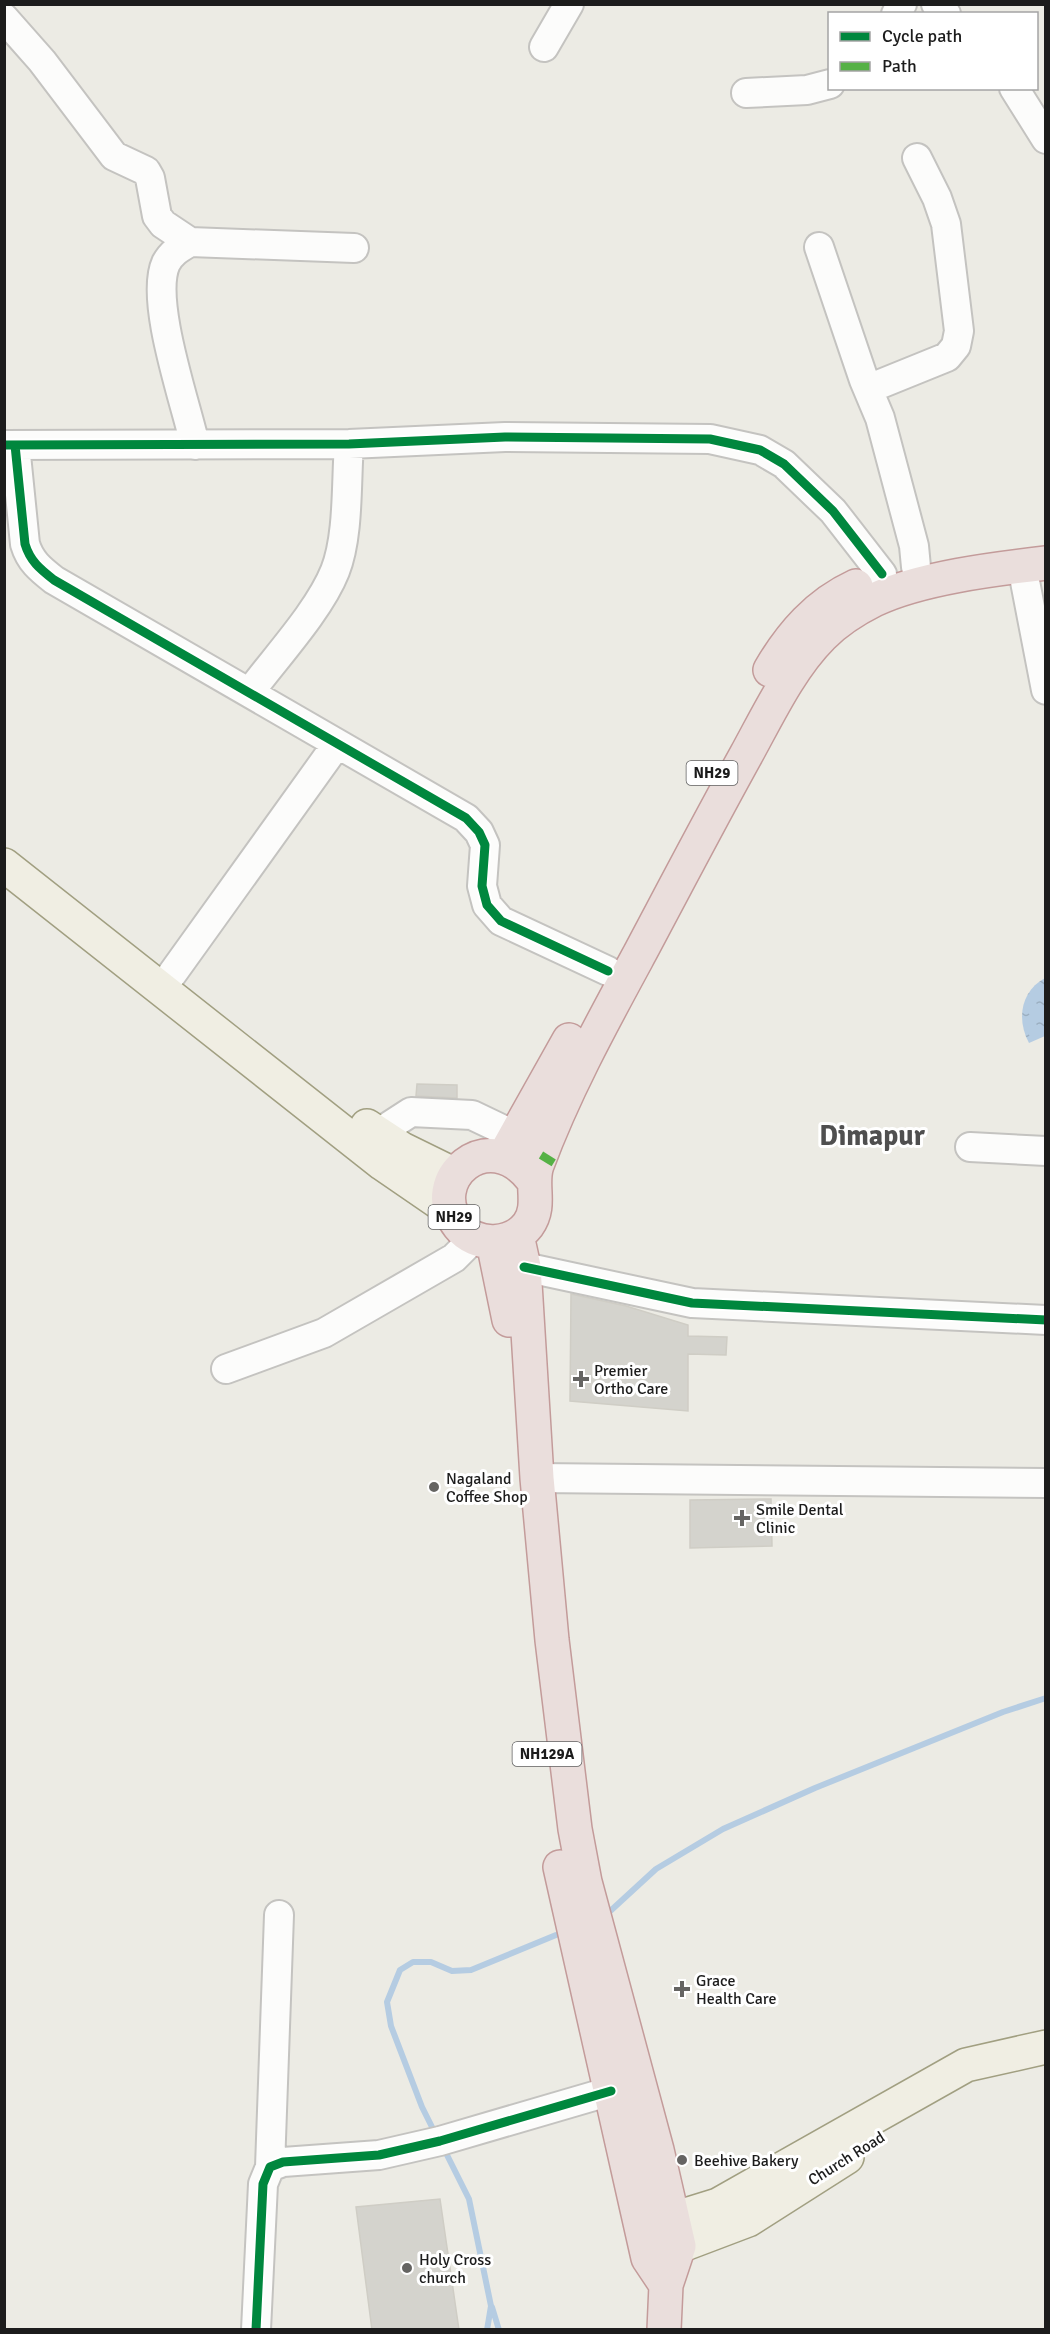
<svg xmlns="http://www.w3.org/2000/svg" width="1050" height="2334" viewBox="0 0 1050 2334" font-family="Signika,sans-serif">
  <defs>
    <pattern id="water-ripples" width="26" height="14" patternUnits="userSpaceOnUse" patternTransform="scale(1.5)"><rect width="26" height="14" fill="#b5cce2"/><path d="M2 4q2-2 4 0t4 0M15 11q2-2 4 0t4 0" fill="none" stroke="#9bafc1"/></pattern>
  </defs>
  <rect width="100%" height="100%" fill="#ecebe4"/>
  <!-- water -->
  <path fill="url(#water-ripples)" d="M 1045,978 L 1045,1036 L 1029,1043 C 1016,1019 1021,991 1045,978 Z"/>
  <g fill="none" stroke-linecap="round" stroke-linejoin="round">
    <!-- stream -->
    <path stroke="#b5cce2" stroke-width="6" d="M 607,1914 L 656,1869 L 723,1829 L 815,1788 L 1003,1712 L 1046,1698
      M 436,2135 L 422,2107 L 391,2026 L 387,2002 L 400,1970 L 413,1962 L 431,1962 L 452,1971 L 471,1970 L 556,1935
      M 443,2147 L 469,2199 L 491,2306 L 487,2330
      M 492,2307 L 499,2330"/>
  </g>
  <!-- building -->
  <path fill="#d4d3cd" stroke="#cfcdc5" stroke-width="1.5" d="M 417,1084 L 457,1085 L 457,1098 L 416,1096 Z
    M 571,1294 L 626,1306 L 688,1325 L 688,1336 L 727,1337 L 726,1355 L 688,1354 L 688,1411 L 570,1401 Z
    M 771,1499 L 772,1546 L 690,1548 L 690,1500 Z
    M 440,2199 L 459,2330 L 372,2330 L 356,2207 Z"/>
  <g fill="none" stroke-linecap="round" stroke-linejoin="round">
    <!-- minor casing -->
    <g stroke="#c4c3c0" stroke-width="32">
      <path id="minor" d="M 936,4 L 946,14
        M 896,14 L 902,4
        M 4,18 L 42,61 L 114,156 L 146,171 L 150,178 L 157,216 L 163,224 L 190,242
        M 544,47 L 569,4
        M 1014,88 L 1046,139
        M 746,93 L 807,90 L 830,84
        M 819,247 L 864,380 L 880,418 L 914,546 L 916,567
        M 868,389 L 947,357 L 956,346 L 959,331 L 946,224 L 937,198 L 917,158
        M 4,445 L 349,444 L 505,437 L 710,439 L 760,450 L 784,464 L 833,511 L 882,574
        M 15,445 L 25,544 C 30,561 40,569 54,580 L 466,818 L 479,832 L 485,845 L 482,886 L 487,905 L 501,921 L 608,971
        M 195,445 C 186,404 149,300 166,263 C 172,252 180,248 190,242 L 354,248
        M 1022,566 L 1046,690
        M 250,692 C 276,657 319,611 335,571 C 349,536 346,482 349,444
        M 172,974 L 337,744
        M 377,1134 L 411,1112 L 472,1115 L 516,1136
        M 970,1147 L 1046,1151
        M 524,1267 L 692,1303 L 1046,1320
        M 226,1369 L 324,1333 L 454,1258 L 474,1238
        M 537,1478 L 1046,1483
        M 270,2167 L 279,1915
        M 256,2330 L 263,2184 L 270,2167 L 283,2162 L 379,2155 L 440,2141 L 611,2091"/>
    </g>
    <!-- major casing -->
    <g stroke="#a19f81" stroke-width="36">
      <path id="major" d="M 4,865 L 383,1164 L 450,1210
        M 367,1126 L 402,1149 L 455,1175
        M 647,2227 L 718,2205 L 966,2065 L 1046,2047
        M 653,2256 L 748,2220 L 847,2157"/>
    </g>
    <!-- highway casing -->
    <g stroke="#c39b9a" stroke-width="36">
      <path id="highway" d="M 770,670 C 791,634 817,604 856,586
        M 504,1156 L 569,1040
        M 532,1179 C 488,1122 423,1181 459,1226 C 476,1248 512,1246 528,1225 C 542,1206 530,1185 537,1165 C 565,1090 603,1021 641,951 C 676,885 710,820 746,755 C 768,715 790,668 822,636 C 837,621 856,609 874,600 C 920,578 994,569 1046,563
        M 517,1235 L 524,1267 L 537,1478 L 552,1640 L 575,1829 L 585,1882 L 657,2150 L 679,2246 L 666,2285 L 664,2330
        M 493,1242 L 509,1320
        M 560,1867 L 648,2258 L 666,2285"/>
    </g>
    <!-- minor -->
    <use href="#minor" stroke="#fcfcfb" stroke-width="28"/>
    <!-- major -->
    <use href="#major" stroke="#f0eee3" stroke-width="33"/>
    <!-- highway -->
    <use href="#highway" stroke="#eadedc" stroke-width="33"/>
    <!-- quiet -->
    <path stroke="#55b145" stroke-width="8" stroke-dasharray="15 8" stroke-linecap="butt" d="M 541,1155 L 557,1165"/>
    <!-- cycleway casing -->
    <g stroke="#fff" stroke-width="13">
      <path id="cycleway" d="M 4,445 L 349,444 L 505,437 L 710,439 L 760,450 L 784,464 L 833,511 L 882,574
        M 15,445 L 25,544 C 30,561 40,569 54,580 L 466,818 L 479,832 L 485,845 L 482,886 L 487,905 L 501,921 L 608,971
        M 524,1267 L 692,1303 L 1046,1320
        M 256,2330 L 263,2184 L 270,2167 L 283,2162 L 379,2155 L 440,2141 L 611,2091"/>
    </g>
    <!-- cycleway -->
    <use href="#cycleway" stroke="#00873e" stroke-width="9"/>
  </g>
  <!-- markers -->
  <g fill="#656462" stroke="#fff" stroke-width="2">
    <path d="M578 1370h6v6h6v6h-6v6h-6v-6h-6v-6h6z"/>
    <circle cx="434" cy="1487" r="6"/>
    <path d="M739 1509h6v6h6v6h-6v6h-6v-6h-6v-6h6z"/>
    <path d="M679 1980h6v6h6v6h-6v6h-6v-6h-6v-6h6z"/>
    <circle cx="682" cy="2160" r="6"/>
    <circle cx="407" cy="2268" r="6"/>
  </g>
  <g text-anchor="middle" stroke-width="6" stroke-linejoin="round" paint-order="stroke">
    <!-- shield labels -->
    <g fill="#fff" stroke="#606060" stroke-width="1.5">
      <rect x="686.5" y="761" width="51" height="24" rx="4.5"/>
      <rect x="428.5" y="1205" width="51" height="24" rx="4.5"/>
      <rect x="512.5" y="1742" width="69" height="24" rx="4.5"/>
    </g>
    <g font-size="15" font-weight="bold" fill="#1c1c1c">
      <text x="712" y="778">NH29</text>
      <text x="454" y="1222">NH29</text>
      <text x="547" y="1759">NH129A</text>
    </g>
    <!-- poi labels -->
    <g font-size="16" fill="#1c1c1c" stroke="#fff" text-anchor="start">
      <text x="594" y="1376">Premier<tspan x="594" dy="18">Ortho Care</tspan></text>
      <text x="446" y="1484">Nagaland<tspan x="446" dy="18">Coffee Shop</tspan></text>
      <text x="756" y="1515">Smile Dental<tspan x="756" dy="18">Clinic</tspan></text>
      <text x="696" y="1986">Grace<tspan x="696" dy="18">Health Care</tspan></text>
      <text x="694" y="2166">Beehive Bakery</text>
      <text x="419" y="2265">Holy Cross<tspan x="419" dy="18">church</tspan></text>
    </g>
    <!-- street labels -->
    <g font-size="16" fill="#1c1c1c" stroke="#fff">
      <text transform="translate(846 2158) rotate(-32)" y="6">Church Road</text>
    </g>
    <!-- town labels -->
    <g font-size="28" font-weight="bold" fill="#4f4f4f" stroke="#fff">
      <text x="872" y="1145">Dimapur</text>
    </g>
  </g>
  <!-- border -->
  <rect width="1050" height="2334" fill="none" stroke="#1c1c1c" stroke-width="12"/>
  <!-- legend -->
  <rect x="828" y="12" width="210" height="78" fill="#ffffff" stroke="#a4a4a4" stroke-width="1.5"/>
  <rect x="840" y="32" width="30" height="9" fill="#00873e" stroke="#a4a4a4" stroke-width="1.5"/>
  <text x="882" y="42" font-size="18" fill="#1c1c1c">Cycle path</text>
  <rect x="840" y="62" width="30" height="9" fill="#55b145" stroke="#a4a4a4" stroke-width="1.5"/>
  <text x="882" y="72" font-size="18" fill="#1c1c1c">Path</text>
</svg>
